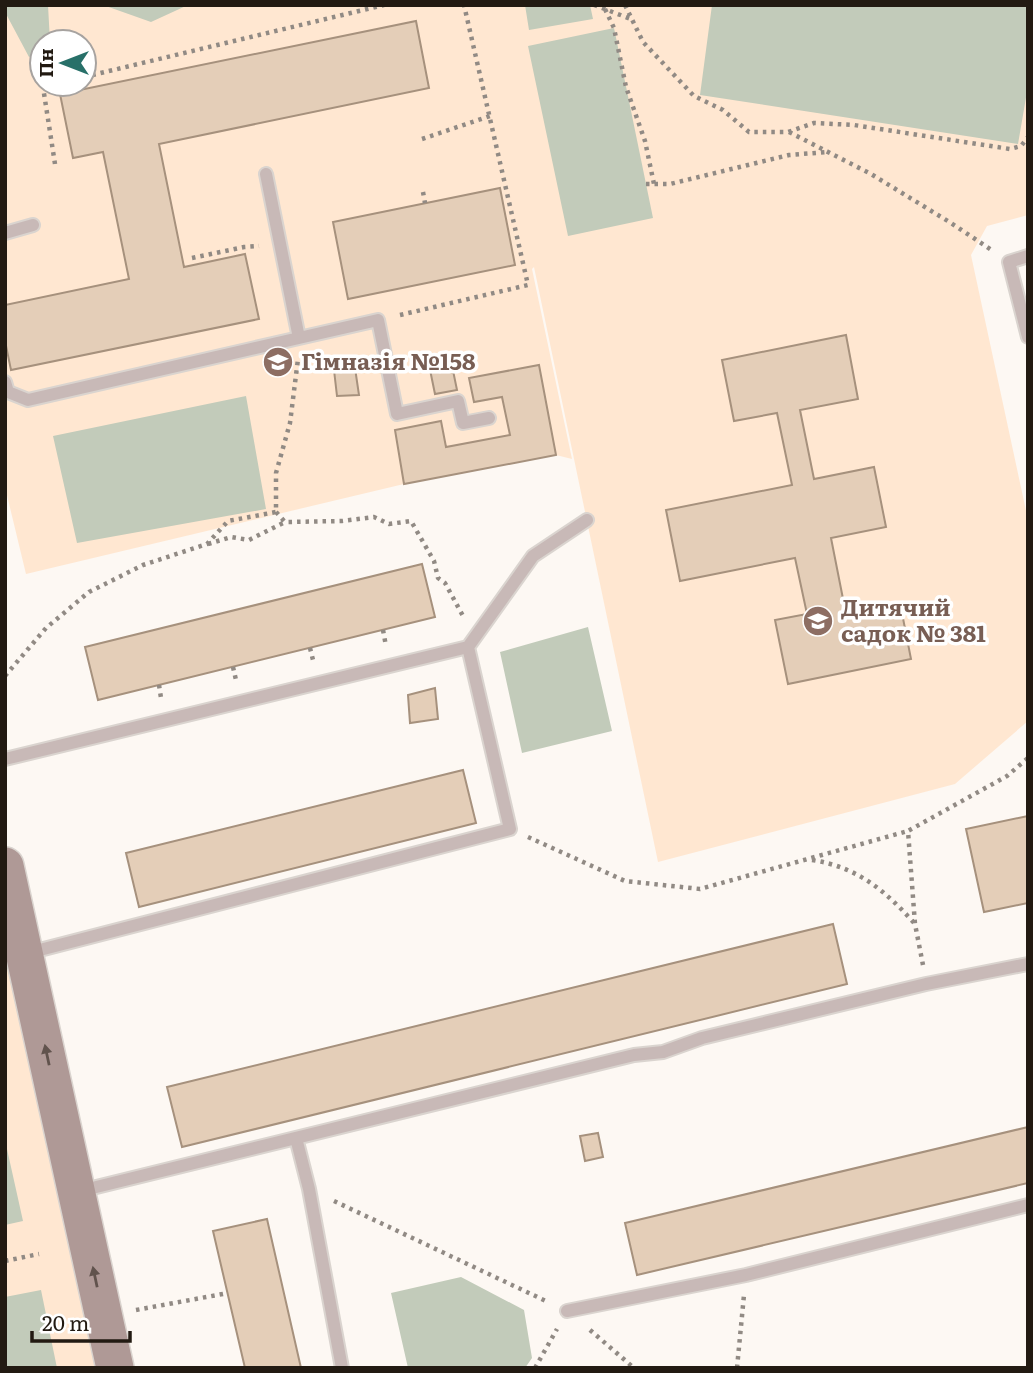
<svg xmlns="http://www.w3.org/2000/svg" width="1033" height="1373" viewBox="0 0 1033 1373" font-family="Literata,serif">
  <rect width="100%" height="100%" fill="#fdf8f3"/>
  <!-- built -->
  <path fill="#ffe7d1" fill-rule="evenodd" d="M 5,5 L 1028,5 L 1028,215 L 987,226 L 971,255 L 1028,520 L 1028,721 L 955,784 L 658,862 L 534,267 L 532,269 L 572,459 L 556,455 L 404,484 L 26,574 L 5,487 ZM 42,42 L 84,42 L 84,84 L 42,84 Z
    M 5,931 L 97,1368 L 5,1368 Z"/>
  <!-- green -->
  <path fill="#c2cbba" d="M 5,5 L 48,5 L 50,42 L 42,42 L 42,48 L 29,57 L 5,12 Z
    M 103,5 L 188,5 L 151,22 Z
    M 525,5 L 590,5 L 593,19 L 529,30 Z
    M 712,5 L 1028,5 L 1028,86 L 1018,144 L 700,95 Z
    M 614,28 L 653,218 L 568,236 L 528,46 Z
    M 246,396 L 266,509 L 77,543 L 53,436 Z
    M 588,627 L 612,731 L 522,753 L 500,652 Z
    M 5,1140 L 23,1221 L 5,1225 Z
    M 461,1277 L 524,1310 L 532,1358 L 525,1368 L 408,1368 L 391,1293 Z
    M 41,1290 L 57,1368 L 5,1368 L 5,1297 Z"/>
  <!-- building -->
  <path fill="#e4ceb8" stroke="#a6917d" stroke-width="2" d="M 416,21 L 429,88 L 159,144 L 184,267 L 245,254 L 259,319 L 11,370 L 5,341 L 5,305 L 129,279 L 103,152 L 73,158 L 60,94 Z
    M 500,188 L 515,265 L 348,299 L 333,222 Z
    M 846,335 L 858,399 L 800,410 L 814,479 L 874,467 L 886,527 L 831,538 L 846,614 L 900,603 L 911,659 L 788,684 L 775,620 L 807,614 L 795,558 L 680,581 L 666,510 L 792,485 L 777,413 L 734,421 L 722,360 Z
    M 450,356 L 457,390 L 435,394 L 428,360 Z
    M 539,365 L 556,455 L 404,484 L 395,430 L 441,421 L 446,447 L 510,435 L 502,397 L 474,402 L 469,378 Z
    M 355,368 L 359,395 L 337,396 L 334,370 Z
    M 422,564 L 435,617 L 98,700 L 85,647 Z
    M 435,688 L 438,719 L 410,723 L 408,695 Z
    M 463,770 L 476,823 L 139,907 L 126,853 Z
    M 1028,816 L 1028,903 L 984,912 L 966,829 Z
    M 833,924 L 847,984 L 182,1147 L 167,1087 Z
    M 1028,1127 L 1028,1183 L 637,1275 L 625,1223 Z
    M 598,1133 L 603,1157 L 585,1161 L 580,1136 Z
    M 267,1219 L 301,1368 L 245,1368 L 213,1231 Z"/>
  <g fill="none" stroke-linecap="round" stroke-linejoin="round">
    <!-- lane casing -->
    <g stroke="#dad4cf" stroke-width="16">
      <path id="lane" d="M 266,174 L 299,338 L 378,320 L 397,414 L 458,401 L 463,423 L 489,418
        M 5,233 L 33,225
        M 1028,256 L 1009,262 L 1028,337
        M 5,382 L 8,392 L 28,400 L 299,338
        M 5,759 L 468,647 L 533,556 L 587,520
        M 28,953 L 510,829 L 468,647
        M 296,1138 L 309,1189 L 342,1368
        M 80,1191 L 634,1055 L 663,1052 L 702,1038 L 926,984 L 1028,964
        M 567,1311 L 746,1275 L 1028,1205"/>
    </g>
    <!-- secondary casing -->
    <g stroke="#dad4cf" stroke-width="40">
      <path id="secondary" d="M 5,866 L 115,1368"/>
    </g>
    <!-- path -->
    <path stroke="#918a84" stroke-width="4.5" stroke-dasharray="3.5 5" stroke-linecap="butt" d="M 594,5 L 631,19
      M 625,5 L 643,42 L 694,96 L 723,110 L 749,132 L 788,132 L 814,123 L 854,125 L 1010,149 L 1021,146 L 1028,137
      M 605,9 L 614,28 L 626,87 L 645,141 L 654,184
      M 84,77 L 384,5
      M 789,132 L 871,174 L 951,223 L 993,251
      M 422,139 L 490,116
      M 55,164 L 43,87 L 55,84
      M 646,184 L 670,184 L 789,155 L 828,152
      M 423,192 L 425,203
      M 192,258 L 244,247 L 259,246
      M 400,315 L 528,285 L 464,5
      M 276,512 L 285,522 L 342,521 L 374,517 L 389,524 L 411,521 L 434,561 L 438,578 L 445,583 L 463,616
      M 208,544 L 231,537 L 249,540 L 285,522
      M 383,630 L 386,646
      M 310,648 L 314,664
      M 233,667 L 236,680
      M 5,676 L 46,628 L 89,592 L 143,565 L 207,544 L 228,521 L 276,512 L 276,473 L 290,423 L 298,359
      M 159,685 L 161,698
      M 528,837 L 625,881 L 700,889 L 908,831
      M 812,860 C 857,867 885,890 915,924
      M 923,965 L 915,924 L 908,831 L 1007,776 L 1028,758
      M 334,1201 L 548,1302
      M 5,1261 L 39,1254
      M 136,1310 L 228,1293
      M 590,1330 L 634,1368
      M 535,1368 L 557,1329
      M 737,1368 L 744,1295"/>
    <!-- lane -->
    <use href="#lane" stroke="#c8b9b7" stroke-width="12"/>
    <!-- secondary -->
    <use href="#secondary" stroke="#af9996" stroke-width="37"/>
  </g>
  <!-- one-way arrows -->
  <defs><path id="oneway-solid" d="M-6-.8H1V-3.2L6.5 0L1 3.2V.8H-6Z" transform="scale(1.75)"/></defs>
  <g fill="#61534d">
    <use href="#oneway-solid" transform="translate(47 1055) rotate(-102)"/>
    <use href="#oneway-solid" transform="translate(95 1277) rotate(-102)"/>
  </g>
  <!-- icons -->
  <defs>
    <g id="school-disc" transform="scale(1.575)"><circle r="9.5" fill="#8d6e63" stroke="#fff"/><path d="M0-5L7-2L0 1L-7-2ZM-4 1L0 2.5L4 1V4Q0 6-4 4Z" fill="#fff"/></g>
  </defs>
  <g fill-rule="evenodd">
    <use href="#school-disc" x="278" y="362"/>
    <use href="#school-disc" x="818" y="621"/>
  </g>
  <g text-anchor="middle" stroke-width="7" stroke-linejoin="round" paint-order="stroke">
    <!-- education labels -->
    <g font-size="23" font-weight="bold" fill="#785e54" stroke="#fff" text-anchor="start">
      <text x="301" y="370">Гімназія №158</text>
      <text x="841" y="616">Дитячий<tspan x="841" dy="26">садок № 381</tspan></text>
    </g>
  </g>
  <!-- border -->
  <rect width="1033" height="1373" fill="none" stroke="#221a12" stroke-width="14"/>
  <!-- north arrow -->
  <g transform="translate(63 63) rotate(270)"><circle r="33" fill="#ffffff" stroke="#a7a3a0" stroke-width="2"/>
  <path d="M0-5L12 26L0 18L-12 26Z" fill="#287069"/>
  <text y="-10" font-size="19" font-weight="bold" text-anchor="middle" fill="#221a12">Пн</text>
  </g>
  <!-- scale -->
  <path d="M32 1331v10h98v-10" fill="none" stroke="#221a12" stroke-width="3.5"/>
  <text x="42" y="1331" font-size="21" fill="#221a12" stroke="#ffffff" stroke-width="5" paint-order="stroke">20 m</text>
</svg>
